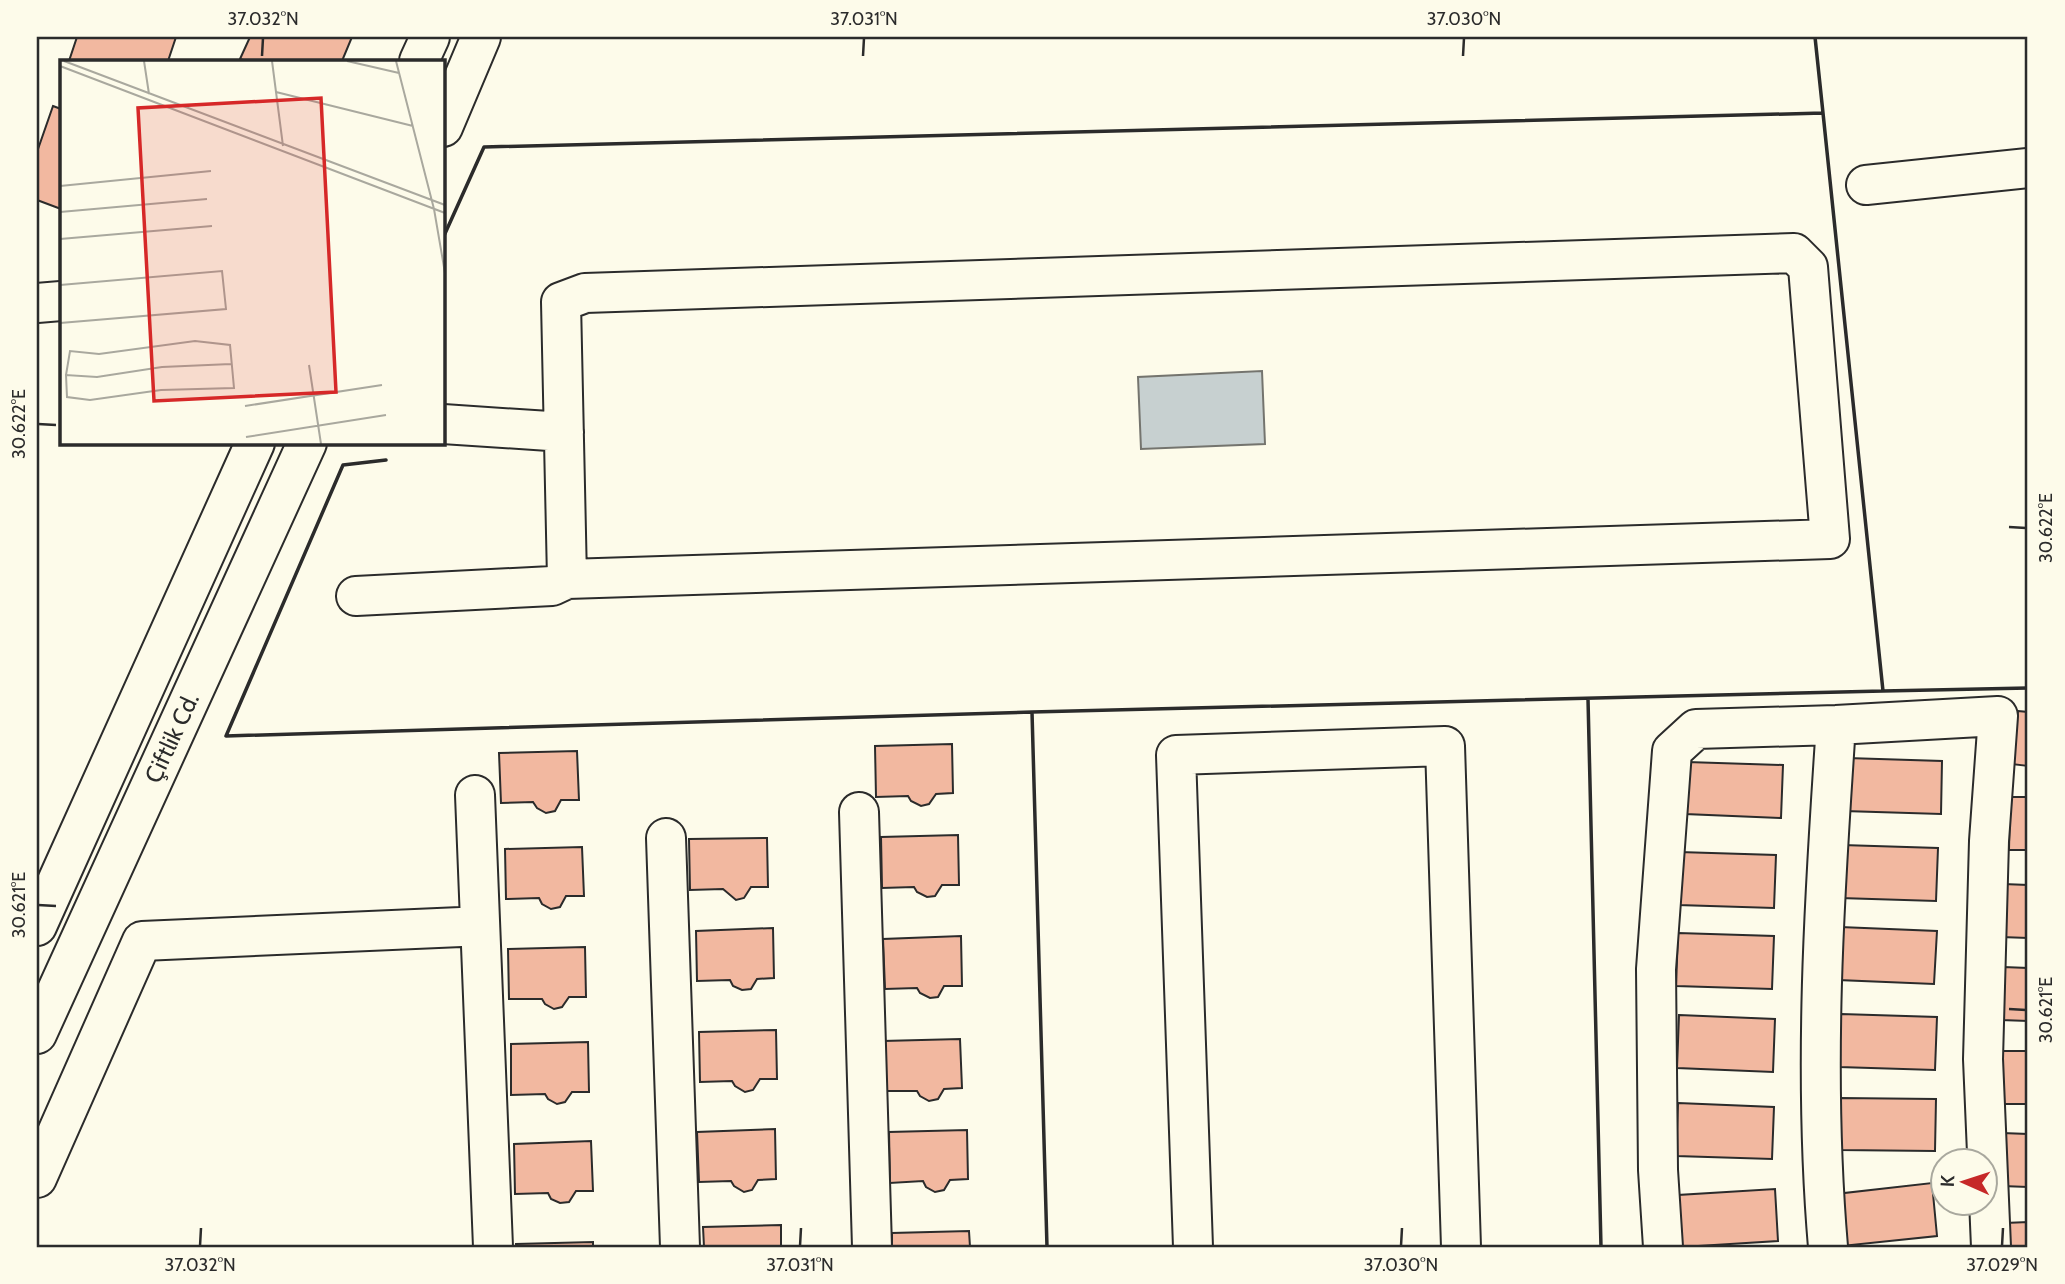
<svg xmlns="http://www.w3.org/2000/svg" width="2065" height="1284" viewBox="0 0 2065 1284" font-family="Cabin,sans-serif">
  <rect width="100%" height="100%" fill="#fdfbea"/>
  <!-- water -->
  <path fill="#c7d0d0" stroke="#74746e" stroke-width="2" d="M 1262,371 L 1265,444 L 1141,449 L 1138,377 Z"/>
  <!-- building -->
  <path fill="#f2b8a0" stroke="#2b2b2b" stroke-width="2" d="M 77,37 L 176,37 L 168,61 L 69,61 Z
    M 250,37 L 352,37 L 342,61 L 246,61 L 240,59 Z
    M 53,106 L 61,109 L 61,209 L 37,200 L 37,152 Z
    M 2018,711 L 2028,712 L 2028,766 L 2011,764 Z
    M 952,744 L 953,793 L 936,794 L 929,804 L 921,806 L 911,801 L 908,796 L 876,797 L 875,746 Z
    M 577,751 L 579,800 L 561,800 L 555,811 L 546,813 L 537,808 L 533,802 L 501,803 L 499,753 Z
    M 1847,758 L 1942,761 L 1941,814 L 1844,811 Z
    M 1687,762 L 1783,765 L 1781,818 L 1685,814 Z
    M 2010,797 L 2028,797 L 2028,850 L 2009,850 Z
    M 958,835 L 959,885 L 942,885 L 935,896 L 927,897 L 917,892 L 914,887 L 882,888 L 881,837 Z
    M 767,838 L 768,887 L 751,887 L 744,898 L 736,900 L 723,889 L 690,890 L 689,839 Z
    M 1842,845 L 1938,848 L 1936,901 L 1840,898 Z
    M 582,847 L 584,896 L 566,896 L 560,907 L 551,909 L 542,904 L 539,898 L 506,899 L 505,849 Z
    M 1679,852 L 1776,855 L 1774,908 L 1678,905 Z
    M 2003,884 L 2028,885 L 2028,938 L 2001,937 Z
    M 1840,927 L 1937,931 L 1934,984 L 1838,980 Z
    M 773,928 L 774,978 L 757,979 L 751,989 L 742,990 L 733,986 L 730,980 L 697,981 L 696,931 Z
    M 1678,933 L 1774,936 L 1772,989 L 1676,986 Z
    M 961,936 L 962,986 L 944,986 L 938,997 L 930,998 L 920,993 L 917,988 L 885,989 L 883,939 Z
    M 585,947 L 586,997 L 569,997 L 562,1007 L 554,1009 L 545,1004 L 542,999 L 509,999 L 508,949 Z
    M 2003,967 L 2028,968 L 2028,1021 L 2001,1020 Z
    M 1841,1014 L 1937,1017 L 1935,1070 L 1839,1067 Z
    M 1679,1015 L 1775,1019 L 1773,1072 L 1677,1068 Z
    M 776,1030 L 777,1079 L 760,1079 L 753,1090 L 745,1092 L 735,1086 L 732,1081 L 700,1082 L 699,1032 Z
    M 960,1039 L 962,1088 L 944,1089 L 938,1099 L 929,1101 L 920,1096 L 917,1091 L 884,1091 L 883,1041 Z
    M 588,1042 L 589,1092 L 572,1092 L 565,1102 L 557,1104 L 548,1099 L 545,1094 L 511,1095 L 511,1044 Z
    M 2002,1051 L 2028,1051 L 2028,1104 L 2001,1104 Z
    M 1840,1098 L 1936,1099 L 1935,1151 L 1839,1150 Z
    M 1678,1103 L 1774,1107 L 1772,1159 L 1676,1156 Z
    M 775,1129 L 776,1179 L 758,1180 L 752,1190 L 744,1192 L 734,1186 L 731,1181 L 699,1182 L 697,1132 Z
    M 967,1130 L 968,1179 L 950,1180 L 944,1190 L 935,1192 L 926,1187 L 923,1181 L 890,1183 L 889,1132 Z
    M 2002,1133 L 2028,1134 L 2028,1187 L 2002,1186 Z
    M 591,1141 L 593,1191 L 576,1191 L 569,1202 L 560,1203 L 551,1199 L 548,1193 L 515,1194 L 514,1144 Z
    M 1932,1183 L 1937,1236 L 1842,1246 L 1836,1194 Z
    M 1775,1189 L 1778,1241 L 1682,1247 L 1678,1195 Z
    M 2028,1222 L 2028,1247 L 2007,1247 L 2005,1223 Z
    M 781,1225 L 781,1247 L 704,1247 L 703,1227 Z
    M 969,1231 L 970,1247 L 892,1247 L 892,1233 Z
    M 593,1242 L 593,1247 L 516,1247 L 516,1244 Z"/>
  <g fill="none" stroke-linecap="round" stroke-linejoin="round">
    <!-- minor casing -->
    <g stroke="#2b2b2b" stroke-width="42">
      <path id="minor" d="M 419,61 L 430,37
        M 443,127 L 481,37
        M 1866,185 L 2028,168
        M 37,303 L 61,301
        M 443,424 L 564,432
        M 356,596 L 552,586 L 567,579 L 1830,539 L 1808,267 L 1794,253 L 585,293 L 561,302 L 567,579
        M 475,795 L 493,1247
        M 859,812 L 872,1247
        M 666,838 L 680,1247
        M 37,926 L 255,443
        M 37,1034 L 307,443
        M 37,1178 L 142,941 L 461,927
        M 1193,1247 L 1176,755 L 1445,746 L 1461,1247
        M 1663,1247 L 1658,1170 L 1656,969 L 1672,751 L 1696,729 L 1836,725 L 1998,716 L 1989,841 L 1983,1059 L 1991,1247
        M 1828,1247 C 1813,1073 1824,899 1836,725"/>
    </g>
    <!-- minor -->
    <use href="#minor" stroke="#fdfbea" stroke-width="38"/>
    <!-- wall -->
    <path stroke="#2b2b2b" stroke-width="3.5" d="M 1815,37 L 1823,113
      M 386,460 L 343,465 L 226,736 L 1032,712 L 1883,691 L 1823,113 L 484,147 L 443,238
      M 1883,691 L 2028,688
      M 1588,699 L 1601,1247
      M 1032,712 L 1047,1247"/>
  </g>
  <!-- ticks -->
  <path fill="none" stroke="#2b2b2b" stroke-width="2.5" d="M 262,56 L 263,38M 863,56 L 864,38M 1463,56 L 1464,38M 38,424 L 56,425M 2009,527 L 2026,528M 38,905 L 56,906M 2009,1009 L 2026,1010M 200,1246 L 201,1228M 800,1246 L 801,1228M 1401,1246 L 1402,1228M 2002,1246 L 2003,1228"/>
  <g text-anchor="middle" stroke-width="5" stroke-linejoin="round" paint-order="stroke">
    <!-- street labels -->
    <g font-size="24" fill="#2b2b2b" stroke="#fdfbea">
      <text transform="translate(172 738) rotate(-65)" y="8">Çiftlik Cd.</text>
    </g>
  </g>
  <!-- overview -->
  <g transform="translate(60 60)">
    <rect width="385" height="385" fill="#fdfbea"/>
    <path fill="none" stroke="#a9a89e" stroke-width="2" d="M 4,1 L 385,145M 84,1 L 89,34M 212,1 L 223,86M 287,1 L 339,13M 336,1 L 374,149 L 385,213M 0,6 L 385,153M 216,32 L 353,66M 0,126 L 151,111M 0,152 L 147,139M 0,179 L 152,166M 0,225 L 162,211 L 166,249 L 0,263M 249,305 L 261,384M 6,315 L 10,291 L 39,294 L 135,281 L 170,285 L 174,328 L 101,330 L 30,340 L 7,337 L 6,315 L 37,317 L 102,307 L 171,304M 185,346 L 322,325M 186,377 L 326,355"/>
    <path fill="#d62828" fill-opacity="0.15" stroke="#d62828" stroke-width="3.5" d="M 261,38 L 276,332 L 94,341 L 78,48 Z"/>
    <rect width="385" height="385" fill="none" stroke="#2b2b2b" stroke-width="3.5"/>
  </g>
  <!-- border -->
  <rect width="2065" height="1284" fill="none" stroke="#fdfbea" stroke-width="77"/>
  <!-- north arrow -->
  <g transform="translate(1964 1182) rotate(273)"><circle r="33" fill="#fdfbea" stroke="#a9a89e" stroke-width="2"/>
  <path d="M0-5L12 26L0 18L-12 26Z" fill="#c62828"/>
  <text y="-10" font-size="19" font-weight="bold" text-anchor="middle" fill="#2b2b2b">K</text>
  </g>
  <rect x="38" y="38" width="1988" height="1208" fill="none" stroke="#2b2b2b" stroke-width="2.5"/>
  <g font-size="18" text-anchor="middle" fill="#2b2b2b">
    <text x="263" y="25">37.032°N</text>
    <text x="864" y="25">37.031°N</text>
    <text x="1464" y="25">37.030°N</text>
    <text transform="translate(19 424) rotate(-90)" y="6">30.622°E</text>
    <text transform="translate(2046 528) rotate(-90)" y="6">30.622°E</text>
    <text transform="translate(19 905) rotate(-90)" y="6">30.621°E</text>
    <text transform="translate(2046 1010) rotate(-90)" y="6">30.621°E</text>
    <text x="200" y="1271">37.032°N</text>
    <text x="800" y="1271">37.031°N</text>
    <text x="1401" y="1271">37.030°N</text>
    <text x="2002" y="1271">37.029°N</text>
  </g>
</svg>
